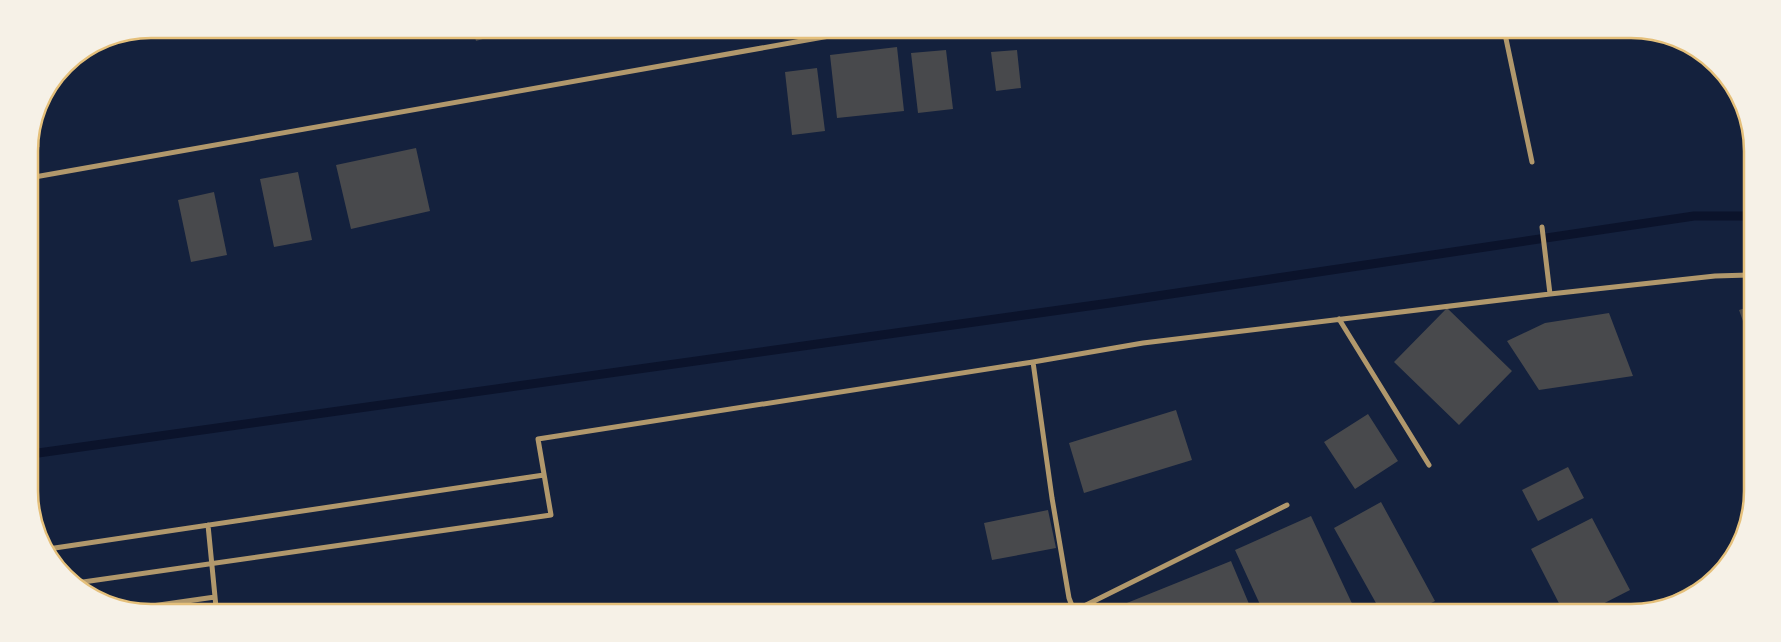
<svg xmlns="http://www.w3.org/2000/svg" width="1781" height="642" viewBox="0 0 1781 642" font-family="'IBM Plex Sans',sans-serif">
  <rect width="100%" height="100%" fill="#14213d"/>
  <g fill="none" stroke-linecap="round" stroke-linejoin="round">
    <!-- stream -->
    <path stroke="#0b132b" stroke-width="9" d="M 31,454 L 1110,303 L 1694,216 L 1750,216"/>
  </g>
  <!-- building -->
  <path fill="#48494c" d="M 473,30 L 510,30 L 510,31 L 476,41 Z
    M 897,47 L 904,111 L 837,118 L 830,55 Z
    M 946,50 L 953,109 L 918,113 L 911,53 Z
    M 1017,50 L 1021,88 L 996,91 L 991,52 Z
    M 817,68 L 825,131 L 792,135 L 785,72 Z
    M 36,116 L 40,147 L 29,148 L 29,143 Z
    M 416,148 L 430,211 L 351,229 L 336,165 Z
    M 298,172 L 312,240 L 274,247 L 260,179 Z
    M 214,192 L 227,255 L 191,262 L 178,200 Z
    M 1749,307 L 1748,335 L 1739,310 Z
    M 1447,308 L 1512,371 L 1459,425 L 1394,362 Z
    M 1609,313 L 1633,376 L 1539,390 L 1507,341 L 1545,323 Z
    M 1176,410 L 1192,460 L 1084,493 L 1069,443 Z
    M 1368,414 L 1398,461 L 1355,489 L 1324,442 Z
    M 1568,467 L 1584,498 L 1538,521 L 1522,490 Z
    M 1381,502 L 1435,601 L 1414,612 L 1381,612 L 1334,528 Z
    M 1048,510 L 1056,548 L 992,560 L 984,523 Z
    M 1311,516 L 1356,612 L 1263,611 L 1235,550 Z
    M 1592,518 L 1630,590 L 1585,613 L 1564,613 L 1531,549 Z
    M 1231,561 L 1252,611 L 1107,611 Z
    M 1691,585 L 1695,592 L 1654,607 L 1653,606 Z"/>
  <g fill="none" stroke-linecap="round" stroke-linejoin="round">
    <!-- minor -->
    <path stroke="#b1986c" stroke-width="5" d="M 1505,34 L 1532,162
      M 29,178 L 852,32
      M 1542,227 L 1550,294
      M 1339,319 L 1429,465
      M 1033,362 L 1052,498 L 1069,598 L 1074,611
      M 208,525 L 216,607
      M 48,549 L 544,475
      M 76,583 L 551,515 L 538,439 L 1033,362 L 1143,343 L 1550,294 L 1715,276 L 1749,275
      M 145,607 L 215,597
      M 1074,611 L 1287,505
      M 1439,612 L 1453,606"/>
  </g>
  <!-- crop -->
  <path d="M0 0H1781V642H0ZM151 38H1631A113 113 0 0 1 1744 151V491A113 113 0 0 1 1631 604H151A113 113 0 0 1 38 491V151A113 113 0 0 1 151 38Z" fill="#f6f1e7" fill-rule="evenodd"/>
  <path fill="none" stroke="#e5c07b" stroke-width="2.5" d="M151 38H1631A113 113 0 0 1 1744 151V491A113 113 0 0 1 1631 604H151A113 113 0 0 1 38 491V151A113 113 0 0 1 151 38Z"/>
</svg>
